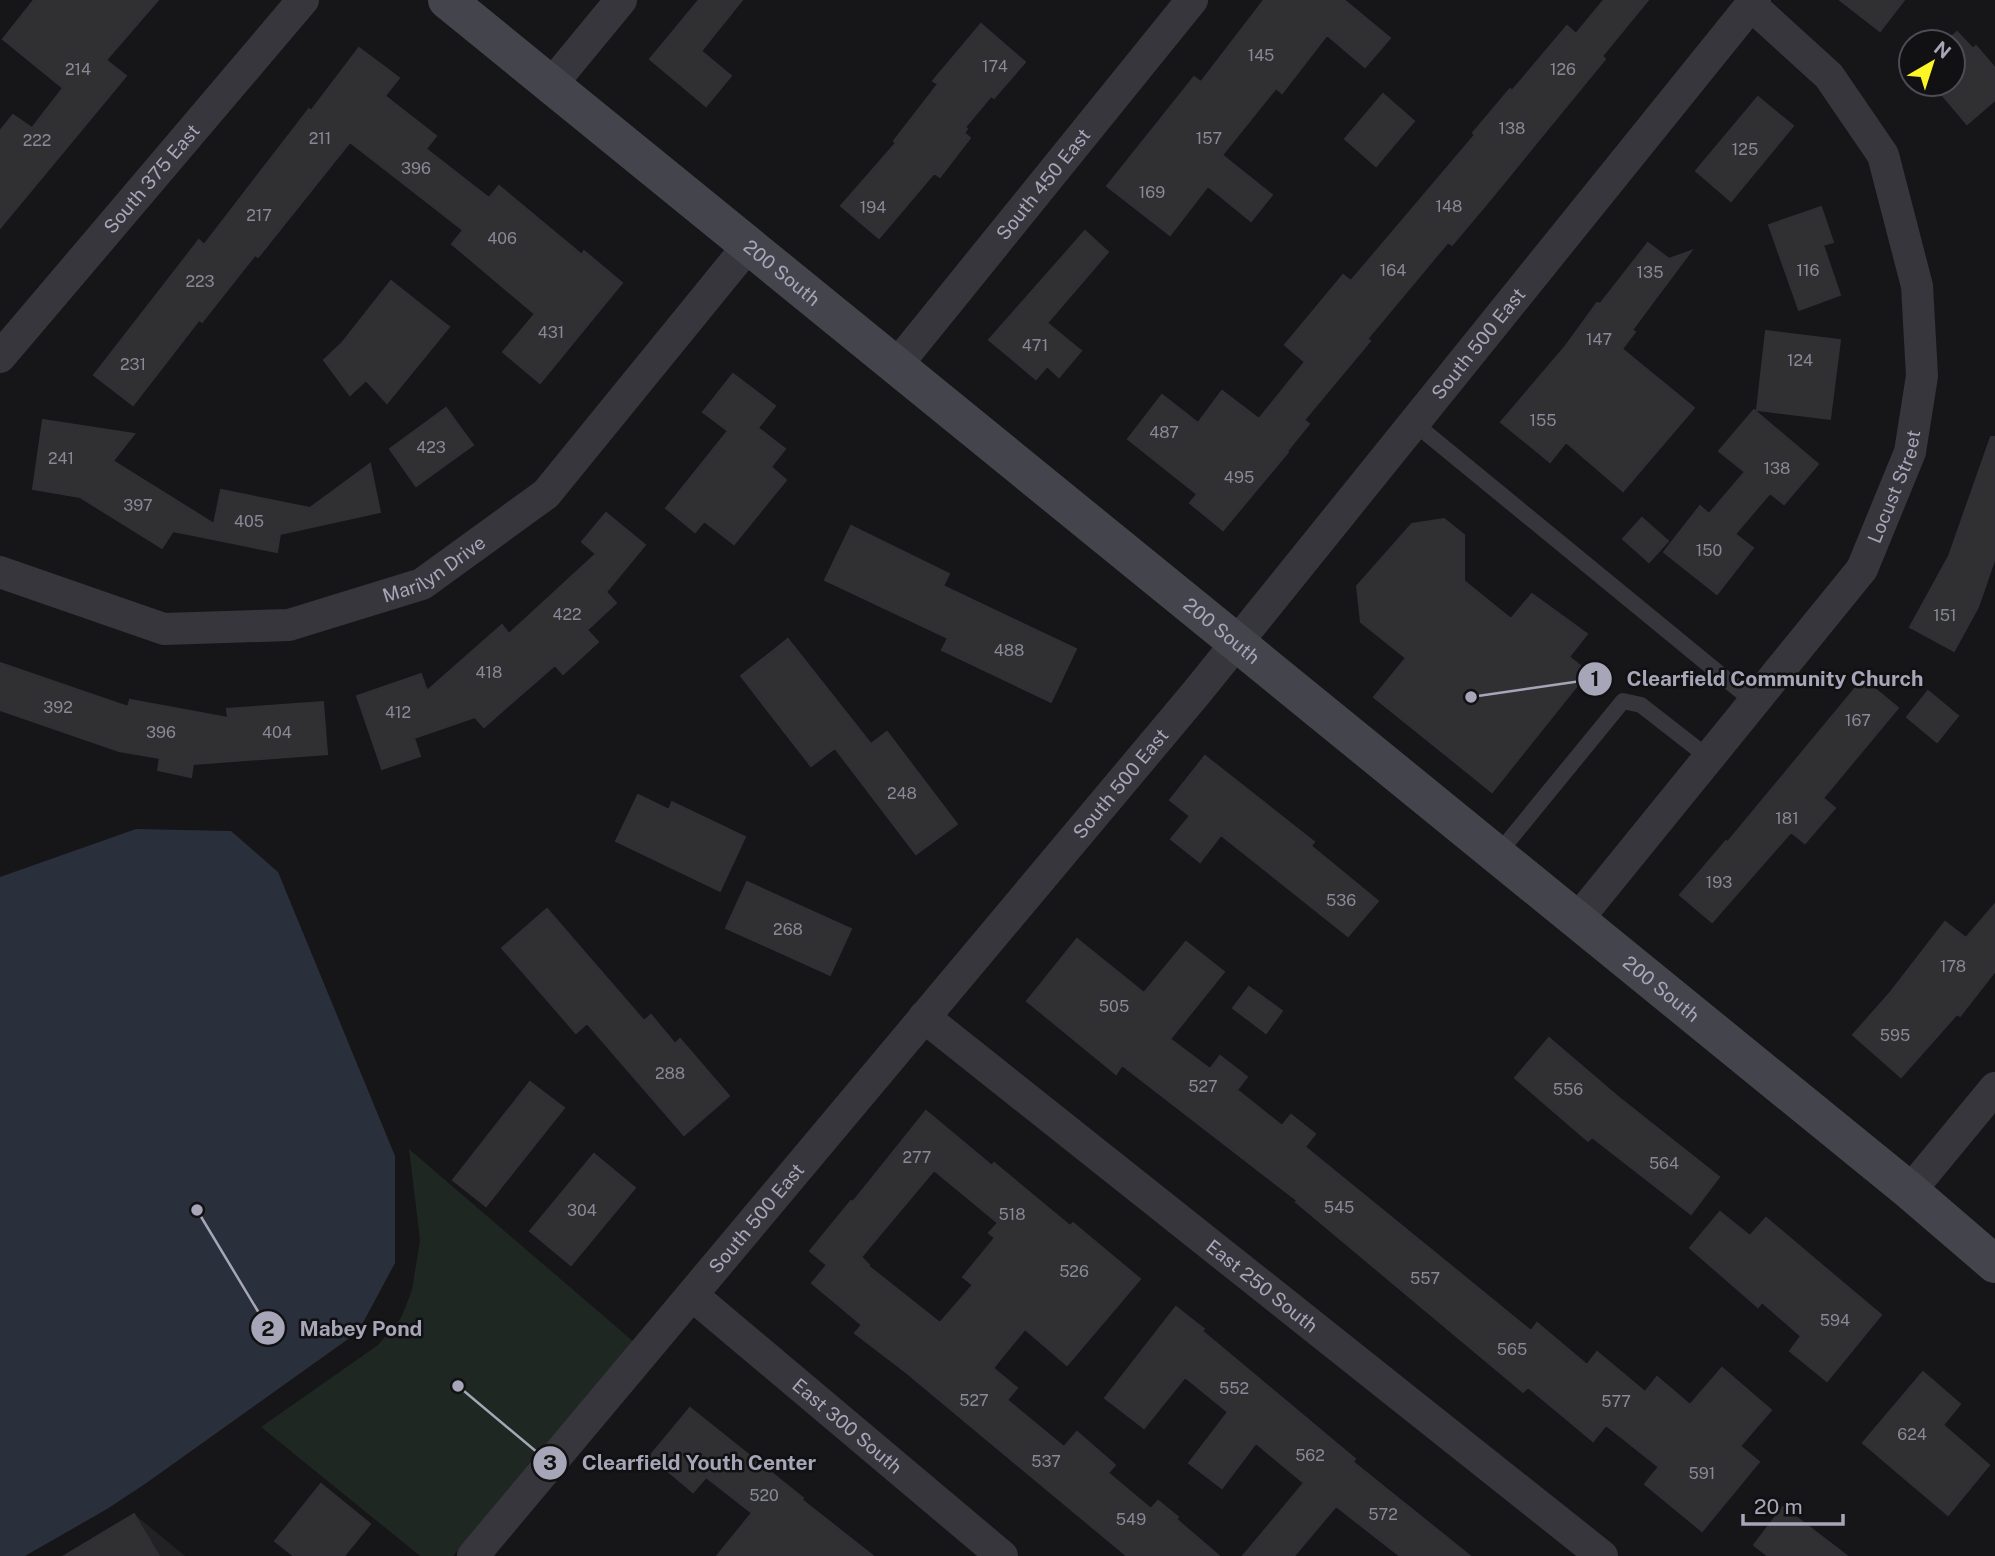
<svg xmlns="http://www.w3.org/2000/svg" width="1995" height="1556" viewBox="0 0 1995 1556" font-family="'Public Sans',sans-serif">
  <rect width="100%" height="100%" fill="#161517"/>
  <!-- built -->
  <path fill="#222124" d="M 134,1514 L 185,1556 L 64,1556 Z"/>
  <!-- green -->
  <path fill="#1f2722" d="M 409,1149 L 634,1342 L 453,1556 L 420,1556 L 261,1427 L 378,1345 L 401,1318 L 412,1290 L 420,1240 Z"/>
  <!-- water -->
  <path fill="#2a2f3c" d="M 136,829 L 231,831 L 278,872 L 395,1156 L 395,1263 L 358,1332 L 145,1484 L 107,1509 L 25,1556 L 0,1556 L 0,877 Z"/>
  <!-- building -->
  <path fill="#303033" stroke="#302f33" stroke-width="2" fill-rule="evenodd" d="M 34,0 L 158,0 L 106,60 L 126,76 L 0,228 L 0,131 L 13,115 L 32,128 L 63,88 L 3,39 Z
    M 699,0 L 742,0 L 701,51 L 731,76 L 706,106 L 650,59 Z
    M 1264,0 L 1344,0 L 1390,38 L 1365,67 L 1327,35 L 1282,93 L 1276,88 L 1222,155 L 1272,195 L 1251,221 L 1208,186 L 1170,235 L 1107,186 L 1194,77 L 1201,82 Z
    M 1604,0 L 1648,0 L 1602,56 L 1605,59 L 1488,202 L 1452,245 L 1448,242 L 1367,339 L 1370,341 L 1304,420 L 1309,424 L 1287,451 L 1288,452 L 1223,530 L 1190,503 L 1197,494 L 1128,439 L 1162,395 L 1198,423 L 1222,391 L 1259,419 L 1305,362 L 1285,345 L 1343,275 L 1351,281 L 1475,135 L 1473,133 L 1510,89 L 1512,91 L 1567,26 L 1576,34 Z
    M 1840,0 L 1904,0 L 1880,31 Z
    M 981,24 L 1025,62 L 994,98 L 991,96 L 965,127 L 967,129 L 964,133 L 970,138 L 940,177 L 934,173 L 879,238 L 841,206 L 896,143 L 894,141 L 938,84 L 933,81 Z
    M 1957,32 L 1973,49 L 1976,46 L 1995,68 L 1995,100 L 1967,124 L 1933,84 L 1953,84 L 1953,42 L 1946,42 Z
    M 359,48 L 399,78 L 385,96 L 436,136 L 426,149 L 489,198 L 499,186 L 582,255 L 584,251 L 622,283 L 540,383 L 503,352 L 535,314 L 452,244 L 463,230 L 350,142 L 258,257 L 255,255 L 202,322 L 199,320 L 133,405 L 94,375 L 199,240 L 204,245 L 309,109 L 311,111 Z
    M 1383,94 L 1414,121 L 1376,166 L 1345,139 Z
    M 1758,97 L 1793,126 L 1731,201 L 1696,171 Z
    M 1821,207 L 1833,242 L 1823,245 L 1840,295 L 1799,310 L 1769,225 Z
    M 1085,231 L 1108,252 L 1047,323 L 1081,351 L 1059,377 L 1047,366 L 1036,379 L 989,340 Z
    M 1648,243 L 1669,259 L 1691,251 L 1632,330 L 1635,332 L 1622,349 L 1694,408 L 1623,491 L 1566,442 L 1550,462 L 1501,422 L 1565,347 L 1597,303 L 1600,304 Z
    M 391,281 L 449,327 L 387,403 L 366,380 L 350,395 L 324,360 L 342,343 Z
    M 1766,331 L 1840,340 L 1830,419 L 1757,410 Z
    M 733,374 L 775,406 L 758,428 L 785,449 L 771,467 L 786,480 L 734,544 L 704,521 L 695,532 L 666,508 L 728,431 L 703,412 Z
    M 446,408 L 473,445 L 416,486 L 390,449 Z
    M 1754,410 L 1818,464 L 1784,504 L 1770,493 L 1735,534 L 1753,548 L 1717,594 L 1664,552 L 1700,506 L 1709,514 L 1745,472 L 1719,451 Z
    M 43,420 L 134,434 L 113,461 L 214,524 L 221,490 L 310,508 L 370,464 L 380,512 L 280,534 L 277,552 L 173,531 L 162,548 L 80,497 L 33,489 Z
    M 1991,437 L 1995,437 L 1995,558 L 1978,607 L 1954,651 L 1910,627 L 1949,556 Z
    M 606,513 L 645,545 L 606,592 L 616,603 L 587,630 L 598,642 L 563,674 L 555,665 L 484,727 L 475,717 L 414,738 L 420,756 L 382,769 L 357,696 L 421,674 L 427,691 L 502,625 L 509,634 L 596,554 L 582,542 Z
    M 1642,518 L 1668,541 L 1649,562 L 1623,539 Z
    M 1444,519 L 1464,535 L 1464,581 L 1511,619 L 1532,594 L 1587,634 L 1569,657 L 1588,672 L 1492,792 L 1374,697 L 1406,658 L 1361,622 L 1357,586 L 1412,524 Z
    M 851,526 L 949,574 L 943,586 L 1076,649 L 1051,702 L 942,650 L 948,638 L 825,580 Z
    M 788,639 L 871,744 L 887,732 L 957,824 L 916,854 L 835,748 L 811,766 L 741,676 Z
    M 0,663 L 128,707 L 130,700 L 228,718 L 227,709 L 323,702 L 327,754 L 193,764 L 191,777 L 158,770 L 160,758 L 119,751 L 0,710 Z
    M 1863,679 L 1898,708 L 1823,798 L 1835,808 L 1805,843 L 1791,832 L 1712,922 L 1680,895 L 1726,841 L 1727,843 Z
    M 1928,691 L 1958,716 L 1937,742 L 1907,717 Z
    M 1205,756 L 1314,842 L 1311,846 L 1378,901 L 1348,936 L 1221,835 L 1200,862 L 1171,839 L 1190,816 L 1170,800 Z
    M 638,795 L 669,810 L 672,802 L 745,837 L 720,891 L 616,841 Z
    M 747,882 L 851,929 L 830,975 L 726,928 Z
    M 1995,904 L 1995,971 L 1960,1016 L 1957,1014 L 1901,1077 L 1853,1035 L 1890,993 L 1945,922 L 1966,938 Z
    M 547,909 L 644,1021 L 651,1015 L 675,1044 L 680,1039 L 729,1096 L 684,1135 L 587,1023 L 576,1033 L 502,948 Z
    M 1077,939 L 1144,993 L 1186,942 L 1224,972 L 1170,1039 L 1210,1069 L 1220,1056 L 1247,1077 L 1237,1090 L 1282,1126 L 1291,1115 L 1315,1134 L 1305,1147 L 1531,1331 L 1537,1323 L 1587,1365 L 1597,1352 L 1645,1392 L 1657,1377 L 1690,1405 L 1722,1368 L 1771,1410 L 1740,1446 L 1759,1462 L 1702,1531 L 1645,1484 L 1659,1467 L 1606,1425 L 1593,1441 L 1528,1387 L 1523,1392 L 1296,1202 L 1298,1201 L 1122,1065 L 1116,1074 L 1027,1001 Z
    M 1249,987 L 1282,1011 L 1266,1033 L 1233,1008 Z
    M 1549,1038 L 1618,1097 L 1719,1177 L 1691,1214 L 1592,1137 L 1588,1141 L 1515,1078 Z
    M 530,1082 L 564,1108 L 486,1206 L 453,1180 Z
    M 926,1111 L 992,1166 L 994,1163 L 1070,1226 L 1073,1223 L 1140,1279 L 1067,1365 L 1025,1329 L 993,1368 L 1017,1388 L 1007,1400 L 1064,1447 L 1077,1432 L 1115,1465 L 1108,1473 L 1151,1509 L 1158,1501 L 1178,1517 L 1176,1519 L 1219,1556 L 1127,1556 L 907,1373 L 855,1333 L 862,1325 L 812,1283 L 827,1265 L 810,1251 L 851,1201 L 853,1202 ZM 934,1170 L 998,1223 L 989,1233 L 995,1238 L 963,1277 L 973,1285 L 940,1323 L 868,1266 L 869,1265 L 861,1257 Z
    M 594,1154 L 635,1188 L 571,1265 L 530,1231 Z
    M 1720,1212 L 1750,1236 L 1766,1218 L 1881,1315 L 1827,1381 L 1790,1351 L 1801,1336 L 1762,1302 L 1758,1307 L 1690,1248 Z
    M 1176,1307 L 1204,1329 L 1202,1331 L 1355,1459 L 1353,1462 L 1470,1556 L 1400,1556 L 1336,1506 L 1294,1556 L 1243,1556 L 1304,1483 L 1256,1443 L 1222,1488 L 1189,1463 L 1228,1412 L 1185,1377 L 1144,1428 L 1105,1398 Z
    M 1923,1372 L 1960,1404 L 1943,1425 L 1989,1465 L 1948,1515 L 1863,1443 Z
    M 690,1408 L 803,1498 L 802,1500 L 873,1556 L 717,1556 L 752,1513 L 706,1477 L 693,1492 L 650,1456 Z
    M 321,1484 L 370,1524 L 344,1556 L 294,1556 L 275,1541 Z
    M 1783,1507 L 1847,1556 L 1768,1556 L 1754,1545 Z
    M 134,1514 L 159,1556 L 64,1556 Z"/>
  <g fill="none" stroke-linecap="round" stroke-linejoin="round">
    <!-- lane -->
    <path stroke="#37363c" stroke-width="16" d="M 1414,423 L 1754,702
      M 1497,855 L 1623,701 L 1641,705 L 1709,758"/>
    <!-- street -->
    <g stroke="#37363c" stroke-width="32">
      <path d="M 551,85 L 621,0"/>
      <path id="s1" d="M 0,357 L 303,0"/>
      <path id="s2" d="M 896,366 L 1192,0"/>
      <path id="s3" d="M 0,572 L 164,629 L 289,625 L 422,584 L 546,494 L 748,246"/>
      <path id="s4" d="M 1577,920 L 1862,569 L 1910,452 L 1922,376 L 1917,286 L 1883,155 L 1829,76 L 1751,5"/>
      <path id="s5" d="M 924,1017 L 1602,1556"/>
      <path d="M 1910,1191 L 1995,1088"/>
      <path id="s6" d="M 692,1295 L 1002,1556"/>
      <path id="s7" d="M 473,1556 L 1197,692 L 1755,0"/>
    </g>
    <!-- secondary -->
    <path stroke="#44444d" stroke-width="38" id="s8" d="M 447,0 L 1910,1191 L 1995,1264"/>
  </g>
  <g text-anchor="middle" stroke-width="5" stroke-linejoin="round" paint-order="stroke">
    <!-- number labels -->
    <g font-size="16" fill="#888897">
      <text x="1261" y="61">145</text>
      <text x="995" y="72">174</text>
      <text x="78" y="75">214</text>
      <text x="1563" y="75">126</text>
      <text x="1512" y="134">138</text>
      <text x="320" y="144">211</text>
      <text x="1209" y="144">157</text>
      <text x="37" y="146">222</text>
      <text x="1745" y="155">125</text>
      <text x="416" y="174">396</text>
      <text x="1152" y="198">169</text>
      <text x="1449" y="212">148</text>
      <text x="873" y="213">194</text>
      <text x="259" y="221">217</text>
      <text x="502" y="244">406</text>
      <text x="1393" y="276">164</text>
      <text x="1808" y="276">116</text>
      <text x="1650" y="278">135</text>
      <text x="200" y="287">223</text>
      <text x="551" y="338">431</text>
      <text x="1599" y="345">147</text>
      <text x="1035" y="351">471</text>
      <text x="1800" y="366">124</text>
      <text x="133" y="370">231</text>
      <text x="1543" y="426">155</text>
      <text x="1164" y="438">487</text>
      <text x="431" y="453">423</text>
      <text x="61" y="464">241</text>
      <text x="1777" y="474">138</text>
      <text x="1239" y="483">495</text>
      <text x="138" y="511">397</text>
      <text x="249" y="527">405</text>
      <text x="1709" y="556">150</text>
      <text x="567" y="620">422</text>
      <text x="1945" y="621">151</text>
      <text x="1009" y="656">488</text>
      <text x="489" y="678">418</text>
      <text x="58" y="713">392</text>
      <text x="398" y="718">412</text>
      <text x="1858" y="726">167</text>
      <text x="161" y="738">396</text>
      <text x="277" y="738">404</text>
      <text x="902" y="799">248</text>
      <text x="1787" y="824">181</text>
      <text x="1719" y="888">193</text>
      <text x="1341" y="906">536</text>
      <text x="788" y="935">268</text>
      <text x="1953" y="972">178</text>
      <text x="1114" y="1012">505</text>
      <text x="1895" y="1041">595</text>
      <text x="670" y="1079">288</text>
      <text x="1203" y="1092">527</text>
      <text x="1568" y="1095">556</text>
      <text x="917" y="1163">277</text>
      <text x="1664" y="1169">564</text>
      <text x="1339" y="1213">545</text>
      <text x="582" y="1216">304</text>
      <text x="1012" y="1220">518</text>
      <text x="1074" y="1277">526</text>
      <text x="1425" y="1284">557</text>
      <text x="1835" y="1326">594</text>
      <text x="1512" y="1355">565</text>
      <text x="1234" y="1394">552</text>
      <text x="974" y="1406">527</text>
      <text x="1616" y="1407">577</text>
      <text x="1912" y="1440">624</text>
      <text x="1310" y="1461">562</text>
      <text x="1046" y="1467">537</text>
      <text x="1702" y="1479">591</text>
      <text x="764" y="1501">520</text>
      <text x="1383" y="1520">572</text>
      <text x="1131" y="1525">549</text>
    </g>
    <!-- street labels -->
    <g font-size="19" fill="#a6a6b8" stroke="#111012">
      <text dy="7" stroke="none"><textPath href="#s1" startOffset="234">South 375 East</textPath></text>
      <text dy="7" stroke="none"><textPath href="#s2" startOffset="234">South 450 East</textPath></text>
      <text dy="7" stroke="none"><textPath href="#s8" startOffset="432">200 South</textPath></text>
      <text dy="7" stroke="none"><textPath href="#s7" startOffset="1575">South 500 East</textPath></text>
      <text dy="7" stroke="none"><textPath href="#s4" startOffset="541">Locust Street</textPath></text>
      <text dy="7" stroke="none"><textPath href="#s3" startOffset="455">Marilyn Drive</textPath></text>
      <text dy="7" stroke="none"><textPath href="#s8" startOffset="999">200 South</textPath></text>
      <text dy="7" stroke="none"><textPath href="#s7" startOffset="1008">South 500 East</textPath></text>
      <text dy="7" stroke="none"><textPath href="#s8" startOffset="1566">200 South</textPath></text>
      <text dy="7" stroke="none"><textPath href="#s7" startOffset="441">South 500 East</textPath></text>
      <text dy="7" stroke="none"><textPath href="#s5" startOffset="432">East 250 South</textPath></text>
      <text dy="7" stroke="none"><textPath href="#s6" startOffset="203">East 300 South</textPath></text>
    </g>
  </g>
  <!-- callouts -->
  <path fill="none" stroke="#a6a6b8" stroke-width="2.5" d="M1471 697L1595 679M197 1210L268 1328M458 1386L550 1463"/>
  <g fill="#a6a6b8" stroke="#111012" stroke-width="2.5">
    <circle cx="1471" cy="697" r="7"/>
    <circle cx="197" cy="1210" r="7"/>
    <circle cx="458" cy="1386" r="7"/>
    <circle cx="1595" cy="679" r="18"/>
    <circle cx="268" cy="1328" r="18"/>
    <circle cx="550" cy="1463" r="18"/>
  </g>
  <g font-size="21" text-anchor="middle" font-weight="bold" fill="#111">
    <text x="1595" y="686">1</text>
    <text x="268" y="1336">2</text>
    <text x="550" y="1470">3</text>
  </g>
  <g font-size="21" text-anchor="middle" font-weight="bold" fill="#a6a6b8" stroke="#111012" stroke-width="5" stroke-linejoin="round" paint-order="stroke">
    <text x="1775" y="686">Clearfield Community Church</text>
    <text x="361" y="1336">Mabey Pond</text>
    <text x="699" y="1470">Clearfield Youth Center</text>
  </g>
  <!-- north arrow -->
  <g transform="translate(1932 63) rotate(39)"><circle r="33" fill="#111012" stroke="#4d4c54" stroke-width="2"/>
  <path d="M0-5L12 26L0 18L-12 26Z" fill="#fdf627"/>
  <text y="-10" font-size="19" font-weight="bold" text-anchor="middle" fill="#a6a6b8">N</text>
  </g>
  <!-- scale -->
  <path d="M1743 1514v10h100v-10" fill="none" stroke="#a6a6b8" stroke-width="3.5"/>
  <text x="1754" y="1514" font-size="21" fill="#a6a6b8" stroke="#111012" stroke-width="5" paint-order="stroke">20 m</text>
</svg>
